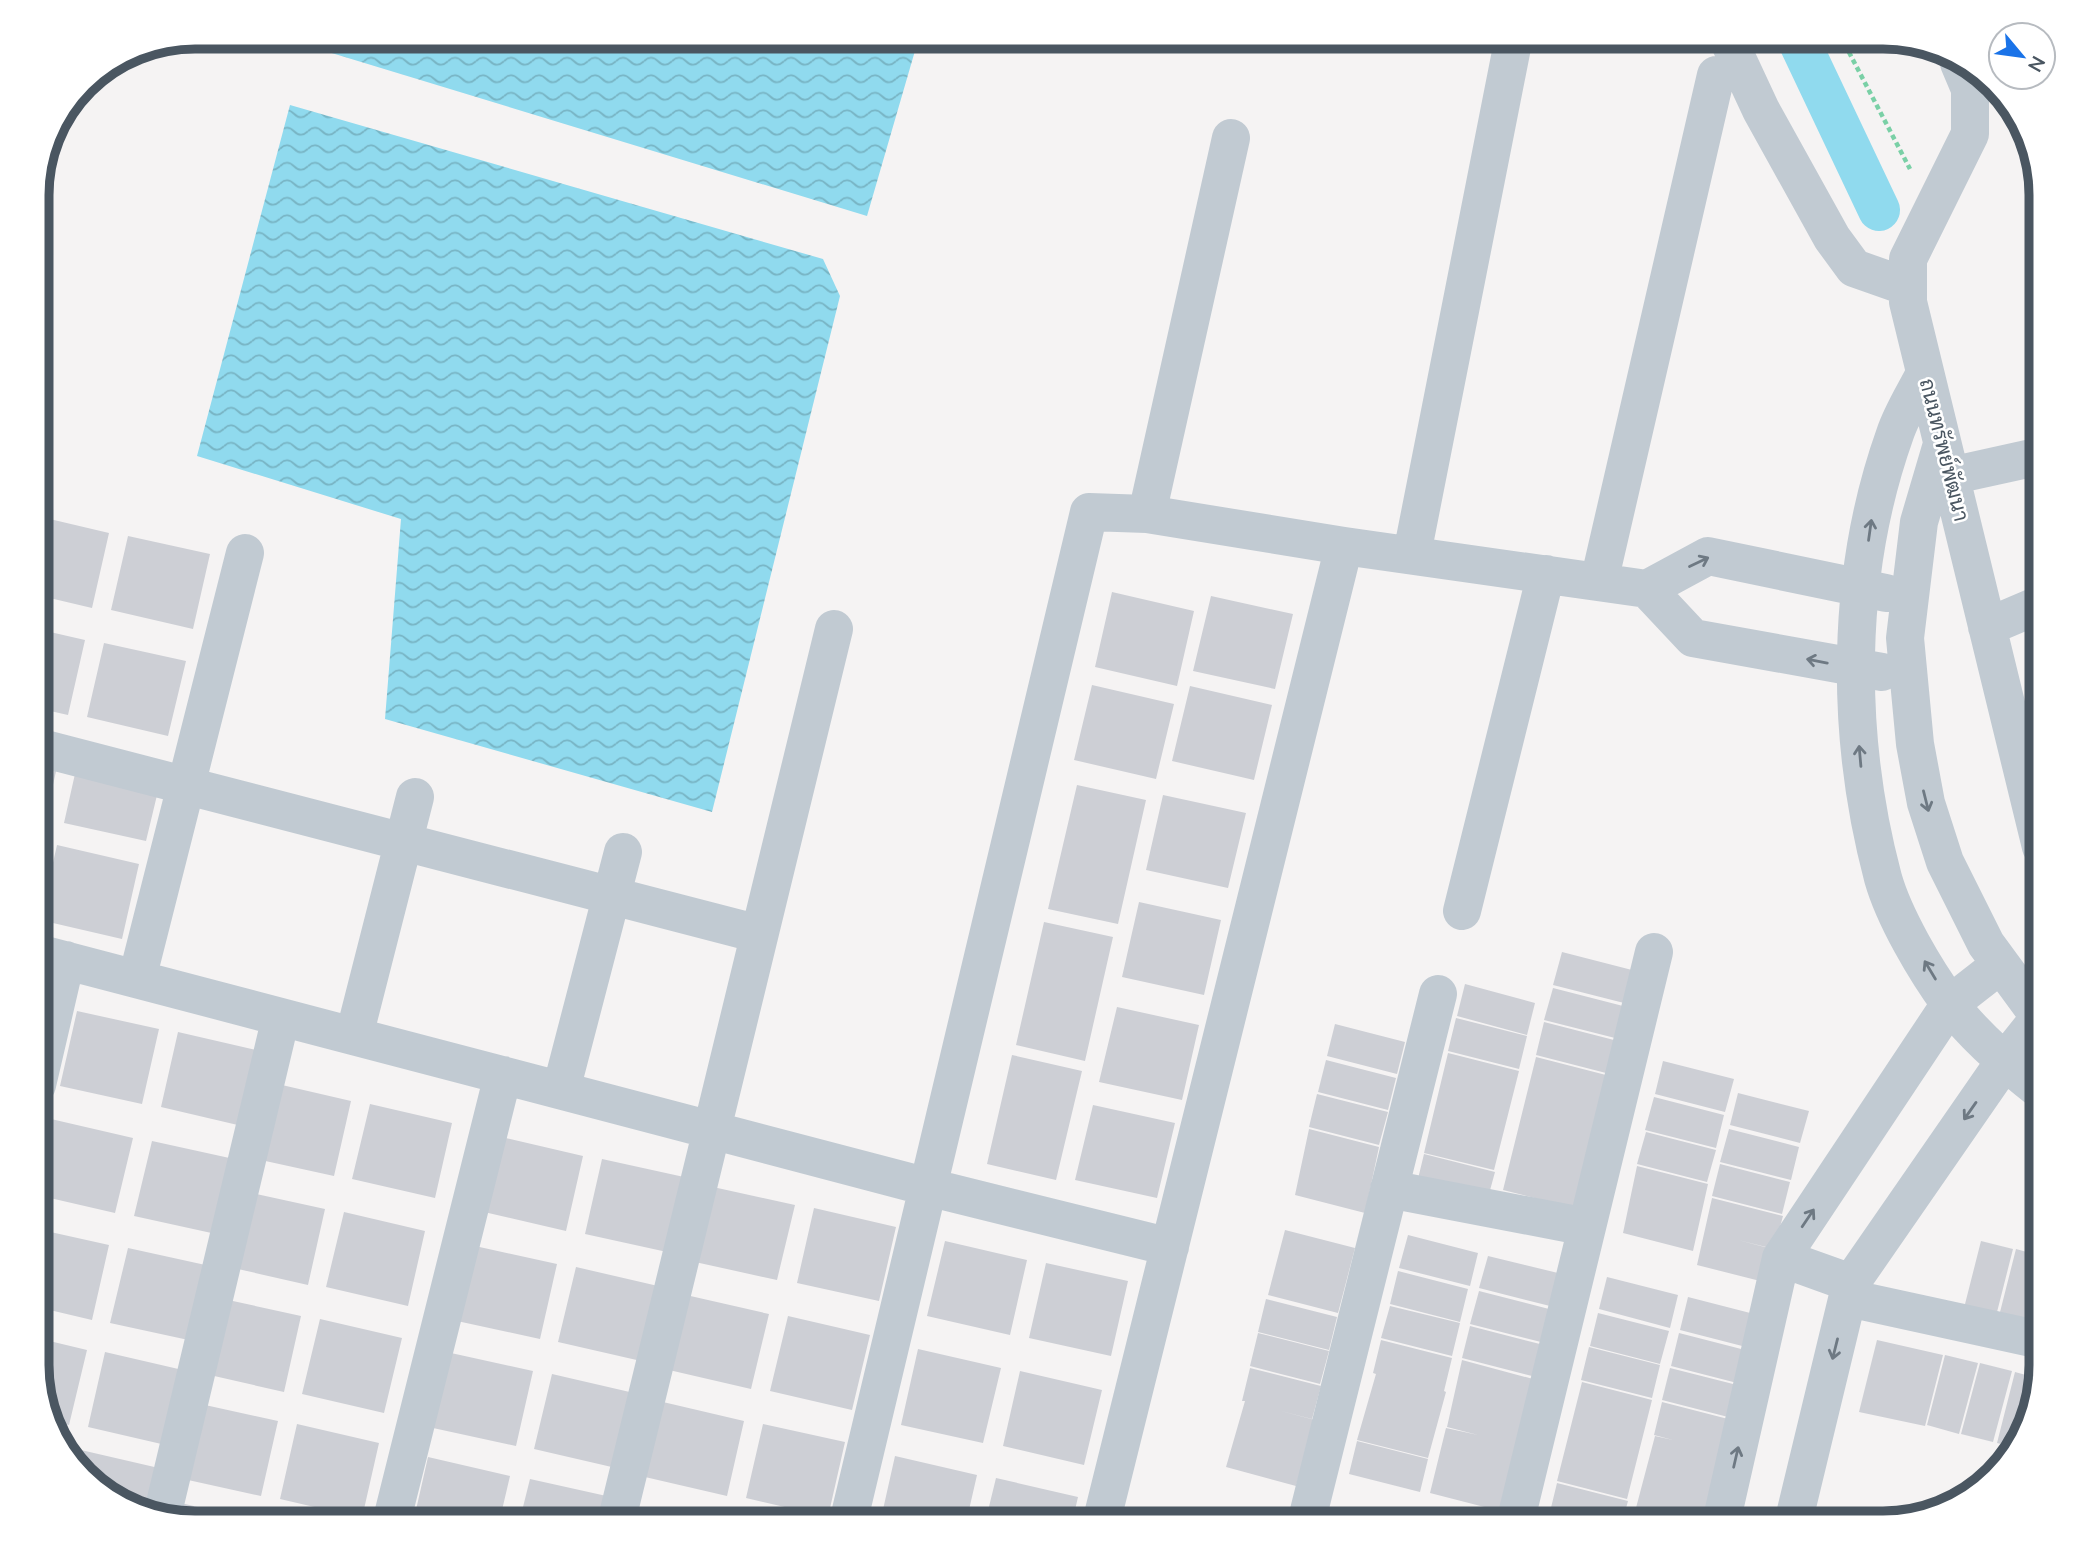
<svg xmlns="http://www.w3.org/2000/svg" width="2078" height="1560" viewBox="0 0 2078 1560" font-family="Mulish,Sarabun,sans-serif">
  <defs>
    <pattern id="water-waves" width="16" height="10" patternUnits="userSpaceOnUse" patternTransform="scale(1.75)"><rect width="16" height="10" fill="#90daee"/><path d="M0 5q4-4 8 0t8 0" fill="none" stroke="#78b4c4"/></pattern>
  </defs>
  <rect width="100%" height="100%" fill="#f5f3f3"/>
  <!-- water -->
  <path fill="url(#water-waves)" d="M 303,37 L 919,37 L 867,216 L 302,44 Z
    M 290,105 L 823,259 L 840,296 L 712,812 L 385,719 L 401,519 L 197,456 Z"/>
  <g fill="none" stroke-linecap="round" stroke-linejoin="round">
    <!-- canal -->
    <path stroke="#90daee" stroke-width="42" d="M 1797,37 L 1879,210"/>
  </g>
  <!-- building -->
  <path fill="#cdcfd5" d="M 37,516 L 109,533 L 92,608 L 37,595 Z
    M 128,536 L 210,554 L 193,629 L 111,610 Z
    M 1112,592 L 1194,611 L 1177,686 L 1095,667 Z
    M 1211,596 L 1293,614 L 1275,689 L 1193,671 Z
    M 37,629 L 85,640 L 68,715 L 37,708 Z
    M 104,643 L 186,661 L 168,736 L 87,717 Z
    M 1092,685 L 1174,704 L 1156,779 L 1074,760 Z
    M 1190,686 L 1272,705 L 1254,780 L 1172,761 Z
    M 37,739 L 62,745 L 45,820 L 37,818 Z
    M 81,747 L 164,766 L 146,841 L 64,823 Z
    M 1077,785 L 1146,800 L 1118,924 L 1048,909 Z
    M 1163,795 L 1246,813 L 1228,888 L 1146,870 Z
    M 57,845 L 139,864 L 122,939 L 40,920 Z
    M 1139,902 L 1221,920 L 1204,995 L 1122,977 Z
    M 1044,922 L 1113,937 L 1085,1061 L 1016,1045 Z
    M 1562,952 L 1632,970 L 1624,1003 L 1553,985 Z
    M 1465,984 L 1535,1003 L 1527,1035 L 1457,1016 Z
    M 1553,988 L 1623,1006 L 1615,1038 L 1544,1020 Z
    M 1117,1007 L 1199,1025 L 1182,1100 L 1099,1082 Z
    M 77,1011 L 159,1029 L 142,1104 L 60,1086 Z
    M 1456,1018 L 1527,1036 L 1519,1069 L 1448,1051 Z
    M 1544,1022 L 1614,1040 L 1606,1073 L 1536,1055 Z
    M 1335,1024 L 1405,1042 L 1397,1074 L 1327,1056 Z
    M 178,1032 L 260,1051 L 242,1126 L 161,1107 Z
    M 1448,1053 L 1519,1071 L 1494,1170 L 1424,1153 Z
    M 1012,1055 L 1082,1071 L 1056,1180 L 987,1164 Z
    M 1536,1057 L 1606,1075 L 1574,1208 L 1503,1190 Z
    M 1326,1060 L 1396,1078 L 1388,1110 L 1318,1092 Z
    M 1663,1061 L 1734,1079 L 1725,1112 L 1655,1094 Z
    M 269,1082 L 351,1101 L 334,1176 L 252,1158 Z
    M 1738,1093 L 1809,1111 L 1800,1143 L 1730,1125 Z
    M 1317,1094 L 1388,1112 L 1379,1145 L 1309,1127 Z
    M 1654,1097 L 1724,1115 L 1716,1148 L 1645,1130 Z
    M 370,1104 L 452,1123 L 435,1198 L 352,1179 Z
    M 1093,1105 L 1175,1123 L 1157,1198 L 1075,1180 Z
    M 51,1119 L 133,1138 L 115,1213 L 37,1195 L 37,1179 Z
    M 1309,1129 L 1379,1147 L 1365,1213 L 1295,1195 Z
    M 1729,1129 L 1799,1147 L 1791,1180 L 1720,1162 Z
    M 1646,1132 L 1716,1150 L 1707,1182 L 1637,1164 Z
    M 501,1137 L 583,1156 L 566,1231 L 484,1212 Z
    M 152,1141 L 234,1159 L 216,1234 L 134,1216 Z
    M 1424,1154 L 1495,1172 L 1486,1205 L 1416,1187 Z
    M 602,1159 L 684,1177 L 667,1252 L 585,1234 Z
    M 1720,1164 L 1790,1182 L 1782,1214 L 1712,1196 Z
    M 1637,1166 L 1708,1184 L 1693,1251 L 1623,1233 Z
    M 713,1187 L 795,1205 L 777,1280 L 695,1262 Z
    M 243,1191 L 325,1209 L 308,1285 L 225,1266 Z
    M 1712,1198 L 1783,1216 L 1774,1249 L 1738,1240 L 1776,1250 L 1768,1283 L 1697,1265 Z
    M 814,1208 L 896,1227 L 879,1301 L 797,1283 Z
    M 344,1212 L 425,1231 L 408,1306 L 326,1287 Z
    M 37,1229 L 109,1245 L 92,1320 L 37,1307 Z
    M 1285,1230 L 1355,1248 L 1338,1313 L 1268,1295 Z
    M 1408,1235 L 1478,1253 L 1470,1286 L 1399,1268 Z
    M 945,1241 L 1027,1260 L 1010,1335 L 927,1316 Z
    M 1981,1241 L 2013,1249 L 1995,1320 L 1963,1312 Z
    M 475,1246 L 557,1264 L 540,1339 L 457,1321 Z
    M 128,1248 L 210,1266 L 193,1341 L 110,1323 Z
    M 2016,1249 L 2041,1256 L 2041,1283 L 2030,1328 L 1998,1320 Z
    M 1488,1256 L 1558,1273 L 1550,1306 L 1479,1288 Z
    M 1046,1263 L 1128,1281 L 1111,1356 L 1029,1338 Z
    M 576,1267 L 658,1286 L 641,1361 L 558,1342 Z
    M 1398,1271 L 1468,1289 L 1460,1322 L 1390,1304 Z
    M 1607,1277 L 1678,1295 L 1670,1328 L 1599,1309 Z
    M 1479,1291 L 1549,1309 L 1541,1342 L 1470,1324 Z
    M 686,1295 L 769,1314 L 751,1389 L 669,1370 Z
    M 2041,1295 L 2041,1331 L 2032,1328 Z
    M 1688,1297 L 1758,1315 L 1750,1348 L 1680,1330 Z
    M 219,1298 L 301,1316 L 284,1392 L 201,1373 Z
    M 1266,1299 L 1337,1317 L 1329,1350 L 1258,1332 Z
    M 1390,1306 L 1460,1323 L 1452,1356 L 1381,1338 Z
    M 1598,1313 L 1669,1331 L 1660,1364 L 1590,1346 Z
    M 788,1316 L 870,1335 L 852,1410 L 770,1391 Z
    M 320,1319 L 402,1338 L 384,1413 L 302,1394 Z
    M 1470,1326 L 1540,1344 L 1532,1376 L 1462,1358 Z
    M 1258,1333 L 1329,1351 L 1320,1384 L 1250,1366 Z
    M 1679,1333 L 1749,1351 L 1741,1384 L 1671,1366 Z
    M 37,1338 L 87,1350 L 69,1425 L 49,1420 L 37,1375 Z
    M 1381,1340 L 1452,1358 L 1444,1391 L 1446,1392 L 1428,1458 L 1357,1440 L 1376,1374 L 1373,1373 Z
    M 1877,1340 L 1943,1355 L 1925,1426 L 1859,1412 Z
    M 1589,1347 L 1660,1365 L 1652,1398 L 1581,1380 Z
    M 918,1349 L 1001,1368 L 983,1443 L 901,1425 Z
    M 105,1352 L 187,1371 L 170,1446 L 88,1427 Z
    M 451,1353 L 533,1371 L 516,1446 L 433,1428 Z
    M 1945,1355 L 1978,1363 L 1959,1434 L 1927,1425 Z
    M 1462,1360 L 1533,1379 L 1500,1511 L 1430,1493 L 1446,1428 L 1478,1435 L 1447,1427 Z
    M 1980,1363 L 2012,1371 L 1993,1442 L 1961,1434 Z
    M 1250,1368 L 1321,1386 L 1312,1419 L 1277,1410 L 1315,1420 L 1296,1486 L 1226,1467 L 1245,1401 L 1242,1401 Z
    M 1670,1368 L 1741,1386 L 1732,1418 L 1662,1400 Z
    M 1020,1371 L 1102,1390 L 1084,1465 L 1003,1446 Z
    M 2015,1372 L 2037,1378 L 2013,1447 L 1997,1443 Z
    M 552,1374 L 634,1393 L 616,1468 L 534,1449 Z
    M 1582,1382 L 1652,1400 L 1627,1499 L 1557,1481 Z
    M 663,1402 L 744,1421 L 727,1496 L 645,1477 Z
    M 1662,1402 L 1732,1420 L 1708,1523 L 1632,1523 L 1655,1436 L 1673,1440 L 1654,1435 Z
    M 196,1403 L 278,1421 L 261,1496 L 179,1478 Z
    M 297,1424 L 379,1443 L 362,1518 L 280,1499 Z
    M 763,1424 L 845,1442 L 828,1517 L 746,1498 Z
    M 1357,1441 L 1428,1459 L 1420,1492 L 1349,1474 Z
    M 81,1450 L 163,1469 L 154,1509 L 98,1490 L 78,1465 Z
    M 895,1456 L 977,1475 L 966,1523 L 880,1523 Z
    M 428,1457 L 510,1476 L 499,1523 L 413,1523 Z
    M 996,1478 L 1078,1497 L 1072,1523 L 985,1523 Z
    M 530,1479 L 611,1497 L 605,1523 L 519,1523 Z
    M 1557,1483 L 1628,1501 L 1622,1523 L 1579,1523 L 1549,1516 Z
    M 172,1501 L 254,1520 L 253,1523 L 195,1523 L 169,1514 Z
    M 640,1507 L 707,1522 L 707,1523 L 636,1523 Z"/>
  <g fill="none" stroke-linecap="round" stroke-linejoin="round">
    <!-- path -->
    <path stroke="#7ad0a6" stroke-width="4.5" stroke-dasharray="5 3.5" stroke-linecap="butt" d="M 1841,37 L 1910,169"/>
    <!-- minor -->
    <path stroke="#c1cad2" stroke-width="38" d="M 1727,37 L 1761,110 L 1832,238 L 1854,268 L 1908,287
      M 1959,63 L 1970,89 L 1970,134 L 1908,259 L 1908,302 L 2041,847
      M 1925,373 C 1915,393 1902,413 1895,434 C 1845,574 1845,735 1883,878 C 1894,917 1925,970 1950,1004 C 1975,1037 2009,1066 2041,1091
      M 1942,444 L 1919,522 L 1905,638 L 1915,744 L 1926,803 L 1945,862 L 1986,944 L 2041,1019
      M 1950,476 L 2041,456
      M 1147,514 L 1231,138
      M 1412,554 L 1514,37
      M 1599,582 L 1716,75
      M 1987,627 L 2041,604
      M 1882,672 L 1693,638 L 1647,589 L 1708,556 L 1886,593
      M 37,747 L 759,934
      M 1462,911 L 1546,574
      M 37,953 L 928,1187 L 1170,1247
      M 137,979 L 245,553
      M 354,1036 L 415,797
      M 37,1085 L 66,960
      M 561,1090 L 623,852
      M 1389,1189 L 1587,1227
      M 1781,1258 L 1851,1283
      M 1848,1298 L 2041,1340
      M 163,1512 L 281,1017
      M 391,1523 L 503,1075
      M 616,1523 L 834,629
      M 848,1523 L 1089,512 L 1147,514 L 1344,546 L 1647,589
      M 1101,1523 L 1344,546
      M 1306,1523 L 1438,994
      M 1515,1523 L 1654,952
      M 1721,1523 L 1781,1258 L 1950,1004 L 2000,965
      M 1793,1523 L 1851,1283 L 2004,1062 L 2040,1017"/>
  </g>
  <!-- one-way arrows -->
  <defs><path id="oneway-shaft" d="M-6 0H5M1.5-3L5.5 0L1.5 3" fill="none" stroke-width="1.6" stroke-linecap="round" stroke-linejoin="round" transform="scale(1.75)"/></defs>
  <g stroke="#6e7983">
    <use href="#oneway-shaft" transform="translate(1870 530) rotate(-82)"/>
    <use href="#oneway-shaft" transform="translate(1699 562) rotate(-25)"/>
    <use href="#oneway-shaft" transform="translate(1817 661) rotate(-169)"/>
    <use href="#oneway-shaft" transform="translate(1860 756) rotate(-95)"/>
    <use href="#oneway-shaft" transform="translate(1926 801) rotate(76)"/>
    <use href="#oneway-shaft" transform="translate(1930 970) rotate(-121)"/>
    <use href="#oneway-shaft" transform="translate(1970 1111) rotate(125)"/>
    <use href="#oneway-shaft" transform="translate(1808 1218) rotate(-56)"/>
    <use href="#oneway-shaft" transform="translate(1835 1349) rotate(104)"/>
    <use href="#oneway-shaft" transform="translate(1736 1457) rotate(-77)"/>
  </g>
  <g text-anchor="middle" stroke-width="5" stroke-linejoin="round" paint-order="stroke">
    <!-- street labels -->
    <g font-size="21" fill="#4a5661" stroke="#fff">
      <text transform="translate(1944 450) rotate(76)" y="7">ถนนทรัพย์พัฒนา</text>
    </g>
  </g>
  <!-- crop -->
  <path d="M0 0H2078V1560H0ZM195 49H1883A146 146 0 0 1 2029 195V1365A146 146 0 0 1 1883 1511H195A146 146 0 0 1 49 1365V195A146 146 0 0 1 195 49Z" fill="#fff" fill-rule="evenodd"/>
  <path fill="none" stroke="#4a5661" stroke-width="9" d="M195 49H1883A146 146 0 0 1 2029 195V1365A146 146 0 0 1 1883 1511H195A146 146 0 0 1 49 1365V195A146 146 0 0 1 195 49Z"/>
  <!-- north arrow -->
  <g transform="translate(2022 56) rotate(119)"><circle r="33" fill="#ffffff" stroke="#b7bbc0" stroke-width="2"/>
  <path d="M0-5L12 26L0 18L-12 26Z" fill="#1a73e8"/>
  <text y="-10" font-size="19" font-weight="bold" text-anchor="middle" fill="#4a5661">N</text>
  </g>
</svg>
